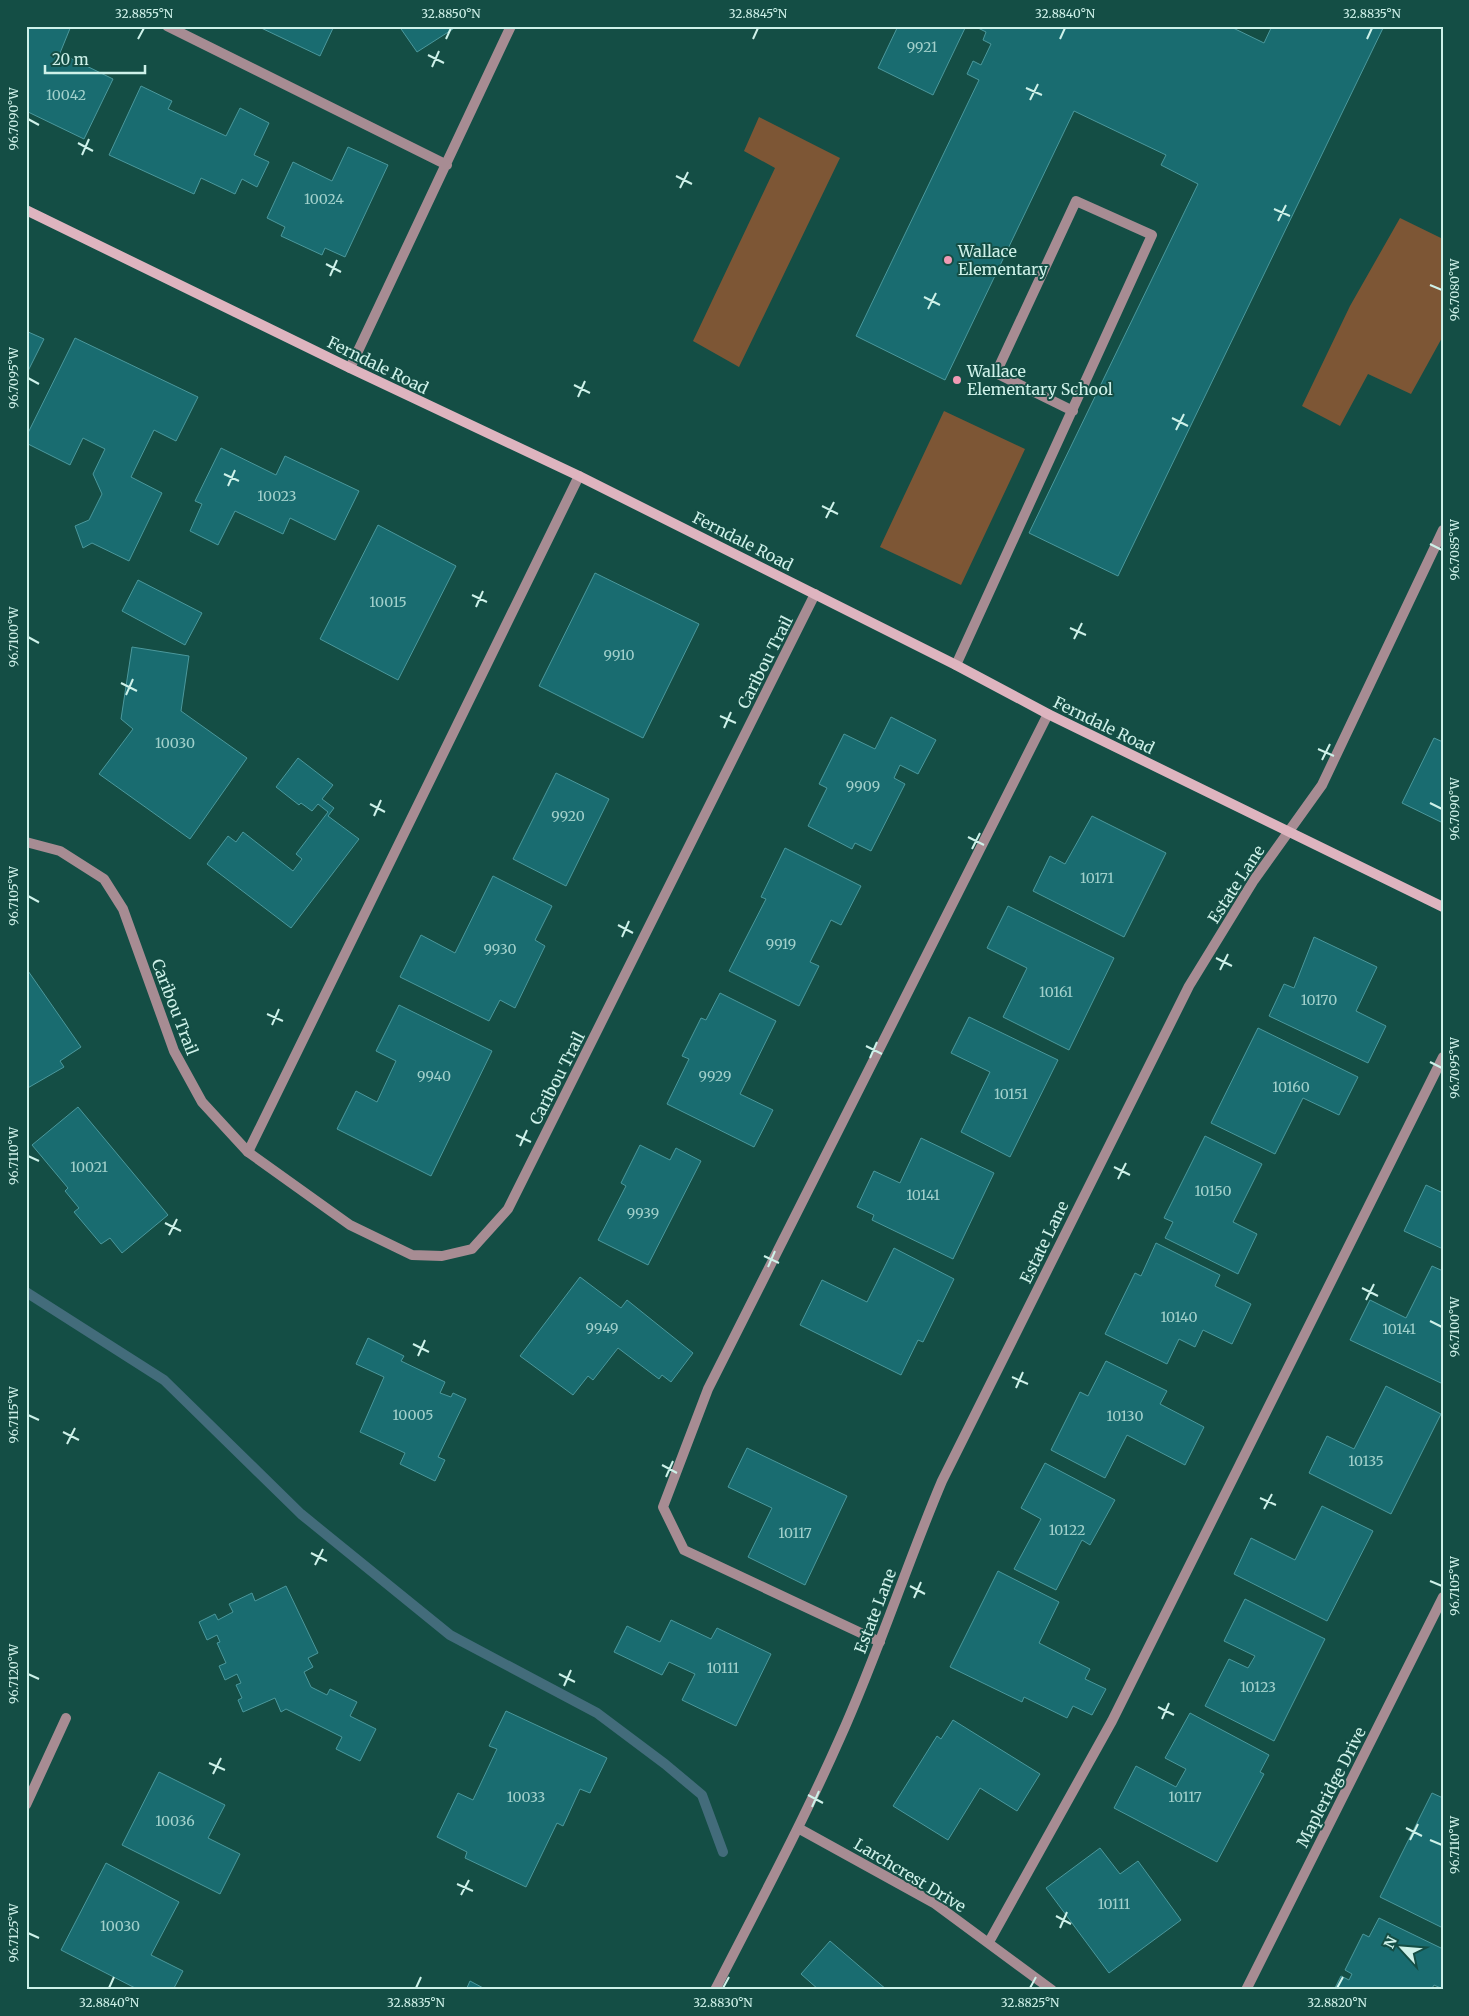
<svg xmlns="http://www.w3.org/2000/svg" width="1469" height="2016" viewBox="0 0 1469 2016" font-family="Merriweather,serif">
  <rect width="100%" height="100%" fill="#144e45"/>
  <!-- green -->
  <path fill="#7d5635" d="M 759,117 L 840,158 L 739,367 L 693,341 L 775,168 L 744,151 Z
    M 1400,218 L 1443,239 L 1443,336 L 1411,394 L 1368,374 L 1340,426 L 1302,406 L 1350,306 Z
    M 944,411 L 1025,449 L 961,585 L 880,547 Z"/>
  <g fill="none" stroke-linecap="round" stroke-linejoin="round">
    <!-- stream -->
    <path stroke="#436c7b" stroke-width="10" d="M 26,1292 L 164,1380 L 301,1514 L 450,1635 L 597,1713 L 665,1764 L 702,1795 L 723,1852"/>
  </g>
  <!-- building -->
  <path fill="#196c70" stroke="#4b989c" d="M 26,26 L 71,26 L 60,53 L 113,79 L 84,139 L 26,111 Z
    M 257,26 L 334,26 L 320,56 Z
    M 399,26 L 451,26 L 453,29 L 417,52 Z
    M 898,26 L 966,26 L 933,95 L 878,68 Z
    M 974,26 L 1229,26 L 1264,43 L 1272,26 L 1384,26 L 1118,576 L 1029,533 L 1198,184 L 1161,165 L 1166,155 L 1074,111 L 945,380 L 856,336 L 979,80 L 967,74 L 973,61 L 981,65 L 991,44 L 983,40 L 986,32 Z
    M 141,86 L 172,101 L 168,109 L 226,136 L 240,108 L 269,123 L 254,155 L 269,162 L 257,187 L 242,179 L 235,194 L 201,178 L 194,194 L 109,155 Z
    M 348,147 L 388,165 L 345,257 L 325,248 L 322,255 L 281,236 L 285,227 L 267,218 L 293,162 L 332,181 Z
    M 26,331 L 44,339 L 26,375 Z
    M 75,338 L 198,397 L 176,441 L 154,430 L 131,477 L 162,493 L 129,561 L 92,543 L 83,548 L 75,526 L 89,520 L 102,494 L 93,474 L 105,449 L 83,438 L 70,465 L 26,443 L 26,437 Z
    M 221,448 L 276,475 L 285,456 L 359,491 L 335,540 L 290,518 L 283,534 L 235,511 L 218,545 L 190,531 L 202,504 L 195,501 Z
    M 378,525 L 456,566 L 398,680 L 320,639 Z
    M 595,573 L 699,624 L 643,738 L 539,686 Z
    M 138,580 L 202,613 L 185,645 L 122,611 Z
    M 132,647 L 189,656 L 181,711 L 247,758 L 190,839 L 99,774 L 133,729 L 121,719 Z
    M 891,717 L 936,740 L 918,774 L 900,765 L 894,778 L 905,784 L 871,851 L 855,843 L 852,849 L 808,826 L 827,788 L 819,784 L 844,734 L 875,749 Z
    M 1434,738 L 1443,742 L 1443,823 L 1402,803 Z
    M 298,758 L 333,785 L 322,799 L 334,808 L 328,816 L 359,839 L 291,928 L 207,864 L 228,836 L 236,842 L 243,832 L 293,871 L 302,859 L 296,854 L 328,812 L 318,804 L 312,811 L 301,803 L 299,805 L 276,787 Z
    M 556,773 L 609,799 L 566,886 L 513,859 Z
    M 1092,816 L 1166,853 L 1124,937 L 1033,891 L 1050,856 L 1065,864 Z
    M 785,848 L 861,886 L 841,925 L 831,920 L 810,962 L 819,966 L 799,1006 L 729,971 L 766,899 L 761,897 Z
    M 493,876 L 552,906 L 535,940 L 545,946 L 515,1008 L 500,1000 L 489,1021 L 400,977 L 421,935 L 455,953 Z
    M 1008,906 L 1114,958 L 1069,1050 L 1003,1017 L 1027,968 L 987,948 Z
    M 1314,937 L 1377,967 L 1356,1011 L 1386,1026 L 1368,1063 L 1269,1016 L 1284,984 L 1294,988 Z
    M 26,968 L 81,1047 L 60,1061 L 64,1067 L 26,1089 Z
    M 720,993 L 776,1021 L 740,1094 L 773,1110 L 754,1147 L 667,1104 L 689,1059 L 682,1056 L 701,1018 L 706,1020 Z
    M 399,1005 L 492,1051 L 431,1176 L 337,1129 L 356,1091 L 377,1102 L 396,1061 L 376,1051 Z
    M 969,1017 L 1058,1060 L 1010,1157 L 961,1132 L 990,1072 L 951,1053 Z
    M 1258,1028 L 1358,1077 L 1339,1115 L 1303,1098 L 1275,1154 L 1211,1123 Z
    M 78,1107 L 168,1215 L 122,1253 L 110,1238 L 101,1244 L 74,1212 L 79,1208 L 65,1191 L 68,1188 L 32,1145 Z
    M 1205,1136 L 1262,1164 L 1233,1222 L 1257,1234 L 1238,1274 L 1165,1238 L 1173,1222 L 1164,1218 Z
    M 921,1138 L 994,1173 L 953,1259 L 872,1220 L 874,1215 L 857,1207 L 874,1171 L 900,1183 Z
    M 640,1145 L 670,1160 L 676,1148 L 701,1161 L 648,1265 L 598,1240 L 626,1186 L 621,1183 Z
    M 1426,1185 L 1443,1193 L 1443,1249 L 1404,1231 Z
    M 1156,1243 L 1220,1275 L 1215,1286 L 1251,1304 L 1232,1344 L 1203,1330 L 1195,1347 L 1179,1339 L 1167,1364 L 1105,1334 L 1135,1273 L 1141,1276 Z
    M 894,1248 L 954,1279 L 923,1342 L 918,1340 L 901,1375 L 800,1325 L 822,1280 L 867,1302 Z
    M 1432,1266 L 1443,1271 L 1443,1384 L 1350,1340 L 1370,1300 L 1406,1318 Z
    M 580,1277 L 621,1308 L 627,1300 L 693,1353 L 671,1382 L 662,1375 L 659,1379 L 618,1348 L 593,1380 L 588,1376 L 573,1395 L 520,1356 Z
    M 368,1338 L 404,1356 L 401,1361 L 445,1382 L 440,1393 L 451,1397 L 453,1393 L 466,1399 L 438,1457 L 445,1460 L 435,1481 L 400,1464 L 405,1453 L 360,1432 L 384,1377 L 356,1364 Z
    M 1106,1361 L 1167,1391 L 1160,1404 L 1204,1427 L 1185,1465 L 1127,1435 L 1105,1478 L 1051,1450 L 1080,1392 L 1088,1396 Z
    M 1386,1386 L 1441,1414 L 1391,1514 L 1309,1473 L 1327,1436 L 1354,1449 Z
    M 747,1448 L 847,1496 L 805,1585 L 748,1557 L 772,1508 L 728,1487 Z
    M 1045,1463 L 1115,1500 L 1090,1545 L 1082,1540 L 1056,1590 L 1014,1569 L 1041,1519 L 1021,1508 Z
    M 1322,1506 L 1373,1531 L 1327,1621 L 1234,1574 L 1251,1538 L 1295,1560 Z
    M 998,1571 L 1059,1602 L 1039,1643 L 1090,1669 L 1085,1679 L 1106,1689 L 1092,1715 L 1073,1706 L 1067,1718 L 1024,1697 L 1022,1702 L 950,1667 Z
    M 286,1586 L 318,1653 L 308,1658 L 313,1667 L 304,1672 L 311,1687 L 327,1695 L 330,1689 L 357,1702 L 350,1716 L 376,1729 L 360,1761 L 336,1749 L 342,1737 L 286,1709 L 281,1712 L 275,1698 L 243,1712 L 238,1700 L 242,1698 L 236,1685 L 241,1683 L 237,1674 L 225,1680 L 219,1666 L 226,1663 L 217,1643 L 220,1642 L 217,1635 L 207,1640 L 199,1622 L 215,1614 L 218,1620 L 233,1612 L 229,1604 L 252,1593 L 255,1601 Z
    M 1245,1599 L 1325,1639 L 1274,1741 L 1205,1706 L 1229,1659 L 1248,1668 L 1255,1656 L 1224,1641 Z
    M 671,1620 L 711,1639 L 717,1628 L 771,1654 L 736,1726 L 682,1700 L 695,1674 L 669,1662 L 662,1675 L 614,1652 L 627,1626 L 660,1642 Z
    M 506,1711 L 607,1758 L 590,1793 L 580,1789 L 563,1826 L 557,1823 L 526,1887 L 465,1858 L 467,1852 L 437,1837 L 458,1793 L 473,1800 L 497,1749 L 489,1746 Z
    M 1190,1713 L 1269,1755 L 1260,1772 L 1264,1774 L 1217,1862 L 1114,1808 L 1136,1766 L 1176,1787 L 1186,1769 L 1165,1758 Z
    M 953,1720 L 1040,1774 L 1017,1811 L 980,1788 L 948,1840 L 893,1806 L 937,1736 L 941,1739 Z
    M 159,1772 L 225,1805 L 208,1838 L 240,1854 L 220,1894 L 122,1845 Z
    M 1432,1793 L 1443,1798 L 1443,1928 L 1380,1897 Z
    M 1100,1848 L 1120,1874 L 1138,1861 L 1181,1920 L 1109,1973 L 1046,1888 Z
    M 106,1863 L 179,1902 L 151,1955 L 183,1971 L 173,1990 L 139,1990 L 61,1950 Z
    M 1379,1918 L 1443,1949 L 1443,1989 L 1434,1985 L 1431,1990 L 1334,1990 L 1341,1976 L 1349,1980 L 1352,1974 L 1345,1970 L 1363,1934 L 1369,1937 Z
    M 830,1941 L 887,1990 L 819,1990 L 801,1974 Z
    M 470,1981 L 487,1990 L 466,1990 Z"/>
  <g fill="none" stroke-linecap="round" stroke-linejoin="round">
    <!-- lane -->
    <path stroke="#a78c93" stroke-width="10" d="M 167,26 L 447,165
      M 350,368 L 511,26
      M 956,665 L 1152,235 L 1076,201 L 996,373 L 1073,411
      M 248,1152 L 579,476
      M 880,1642 L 684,1550 L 663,1507 L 708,1389 L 1048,714
      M 989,1942 L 1112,1721 L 1443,1057"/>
    <!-- street -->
    <path stroke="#a78c93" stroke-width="10" d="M 26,842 L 60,851 L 104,879 L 123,909 L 174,1051 L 202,1102 L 248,1152 L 350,1225 L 412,1255 L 442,1256 L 472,1249 L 508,1209 L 815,594
      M 26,1805 L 66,1718
      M 798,1828 L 934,1903 L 1052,1990
      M 715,1990 C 758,1906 802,1824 840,1738 C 878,1654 906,1566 942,1481 L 1189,986 L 1254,880 L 1322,785 L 1443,530
      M 1246,1990 L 1443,1597"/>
    <!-- secondary -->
    <path stroke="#deb4bf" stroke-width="10" d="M 26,210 L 350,368 L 579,476 L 956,665 L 1048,714 L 1443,907"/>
  </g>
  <!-- ticks -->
  <path fill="none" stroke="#cef1e9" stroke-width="2" d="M 138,39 L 144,28M 446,39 L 451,28M 753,39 L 758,28M 1060,39 L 1065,28M 1367,39 L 1372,28M 428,55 L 444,63M 432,67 L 439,51M 1026,88 L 1042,95M 1030,100 L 1038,84M 28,119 L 39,125M 78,143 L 93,151M 82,155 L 89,139M 676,176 L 692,184M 680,188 L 688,172M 1274,209 L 1290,216M 1278,221 L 1286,205M 326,264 L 341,272M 330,276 L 337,260M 1430,285 L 1442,290M 924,297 L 940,305M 928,309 L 936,293M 28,378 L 39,384M 574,385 L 590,393M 578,397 L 585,381M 1172,418 L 1188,426M 1176,430 L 1184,414M 224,474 L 239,481M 228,486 L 235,470M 822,506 L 838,514M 826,518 L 834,502M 1430,544 L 1442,550M 472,595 L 487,602M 476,607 L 483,591M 1070,628 L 1086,635M 28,637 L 39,643M 1074,639 L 1082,623M 121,683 L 137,691M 126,695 L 133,679M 720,716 L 736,723M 724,728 L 731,712M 1318,749 L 1334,756M 1322,760 L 1330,744M 1430,803 L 1442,809M 370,804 L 385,812M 374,816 L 381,800M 968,837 L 984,845M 972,849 L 980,833M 28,896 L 39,902M 618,925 L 633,933M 622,937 L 629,921M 1216,958 L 1232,966M 1220,970 L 1228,954M 267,1014 L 283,1021M 272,1025 L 279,1009M 866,1046 L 882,1054M 870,1058 L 877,1042M 1430,1062 L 1442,1068M 516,1135 L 531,1142M 520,1146 L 527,1130M 28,1156 L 39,1161M 1114,1167 L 1130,1175M 1118,1179 L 1126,1163M 165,1223 L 181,1231M 169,1235 L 177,1219M 764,1256 L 779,1263M 768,1267 L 775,1251M 1362,1288 L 1378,1296M 1366,1300 L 1374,1284M 1430,1321 L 1442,1327M 413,1344 L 429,1352M 418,1356 L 425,1340M 1012,1377 L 1028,1384M 1016,1388 L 1023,1372M 28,1415 L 39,1420M 63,1432 L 79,1440M 67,1444 L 75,1428M 662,1465 L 677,1473M 666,1477 L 673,1461M 1260,1498 L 1276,1505M 1264,1509 L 1272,1494M 311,1553 L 327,1561M 315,1565 L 323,1549M 1430,1581 L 1442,1586M 910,1586 L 925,1594M 914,1598 L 921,1582M 28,1674 L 39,1679M 559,1674 L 575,1682M 564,1686 L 571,1670M 1158,1707 L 1174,1715M 1162,1719 L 1169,1703M 209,1763 L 225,1770M 213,1774 L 221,1758M 808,1795 L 823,1803M 812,1807 L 819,1791M 1406,1828 L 1422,1836M 1410,1840 L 1418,1824M 1430,1840 L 1442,1845M 457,1884 L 473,1891M 461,1895 L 469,1880M 1056,1916 L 1071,1924M 1060,1928 L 1067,1912M 28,1933 L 39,1938M 109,1988 L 114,1977M 416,1988 L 421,1977M 723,1988 L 729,1977M 1030,1988 L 1036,1977M 1337,1988 L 1343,1977"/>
  <!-- markers -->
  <g fill="#f09ab4" stroke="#144e45" stroke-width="2">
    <circle cx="948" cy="260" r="5"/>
    <circle cx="957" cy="380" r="5"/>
  </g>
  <g text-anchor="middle" stroke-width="4" stroke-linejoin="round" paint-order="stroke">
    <!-- number labels -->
    <g font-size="14" fill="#a1d0cb">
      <text x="922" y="52">9921</text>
      <text x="66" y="100">10042</text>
      <text x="324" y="204">10024</text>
      <text x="277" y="501">10023</text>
      <text x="388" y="607">10015</text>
      <text x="619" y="660">9910</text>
      <text x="175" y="748">10030</text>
      <text x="863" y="791">9909</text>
      <text x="568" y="821">9920</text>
      <text x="1097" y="883">10171</text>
      <text x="781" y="949">9919</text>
      <text x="500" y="954">9930</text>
      <text x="1056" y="997">10161</text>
      <text x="1319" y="1005">10170</text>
      <text x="434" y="1081">9940</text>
      <text x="715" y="1081">9929</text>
      <text x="1291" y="1092">10160</text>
      <text x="1011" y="1099">10151</text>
      <text x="89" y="1172">10021</text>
      <text x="1213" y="1196">10150</text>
      <text x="923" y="1200">10141</text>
      <text x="643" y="1218">9939</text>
      <text x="1179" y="1322">10140</text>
      <text x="602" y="1333">9949</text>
      <text x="1399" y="1334">10141</text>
      <text x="413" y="1420">10005</text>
      <text x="1125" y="1421">10130</text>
      <text x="1366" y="1466">10135</text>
      <text x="1067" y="1535">10122</text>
      <text x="795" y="1538">10117</text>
      <text x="723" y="1673">10111</text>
      <text x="1258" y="1692">10123</text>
      <text x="526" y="1802">10033</text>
      <text x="1185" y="1802">10117</text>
      <text x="175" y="1826">10036</text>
      <text x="1114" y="1909">10111</text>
      <text x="120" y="1931">10030</text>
    </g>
    <!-- poi labels -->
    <g font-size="16" fill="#cef1e9" stroke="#144e45" text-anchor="start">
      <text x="958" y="257">Wallace<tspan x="958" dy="18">Elementary</tspan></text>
      <text x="967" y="377">Wallace<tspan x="967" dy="18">Elementary School</tspan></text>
    </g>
    <!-- street labels -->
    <g font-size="16" fill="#cef1e9" stroke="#144e45">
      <text transform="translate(378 365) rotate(26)" y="6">Ferndale Road</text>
      <text transform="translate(743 541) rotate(27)" y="6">Ferndale Road</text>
      <text transform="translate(765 662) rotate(-63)" y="6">Caribou Trail</text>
      <text transform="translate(1104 725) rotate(26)" y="6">Ferndale Road</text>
      <text transform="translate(1236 884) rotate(-57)" y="6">Estate Lane</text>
      <text transform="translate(175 1007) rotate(69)" y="6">Caribou Trail</text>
      <text transform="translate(557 1078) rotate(-63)" y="6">Caribou Trail</text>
      <text transform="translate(1044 1242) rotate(-64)" y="6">Estate Lane</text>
      <text transform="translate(875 1611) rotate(-69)" y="6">Estate Lane</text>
      <text transform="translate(1331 1787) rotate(-63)" y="6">Mapleridge Drive</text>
      <text transform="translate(910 1875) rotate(31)" y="6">Larchcrest Drive</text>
    </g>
  </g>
  <!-- border -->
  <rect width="1469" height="2016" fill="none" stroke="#144e45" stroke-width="55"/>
  <!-- north arrow -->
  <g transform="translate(1402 1948) rotate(296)" stroke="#144e45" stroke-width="4" paint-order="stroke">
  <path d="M0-4L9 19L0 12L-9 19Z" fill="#cef1e9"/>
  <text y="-8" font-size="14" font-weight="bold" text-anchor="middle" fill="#cef1e9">N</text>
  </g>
  <!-- scale -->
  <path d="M45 65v8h100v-8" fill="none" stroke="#cef1e9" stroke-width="2.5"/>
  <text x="52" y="65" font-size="15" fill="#cef1e9" stroke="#144e45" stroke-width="4" paint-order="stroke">20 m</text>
  <rect x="28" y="28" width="1414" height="1960" fill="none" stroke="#cef1e9" stroke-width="2"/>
  <g font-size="12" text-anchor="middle" fill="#cef1e9">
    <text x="144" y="18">32.8855°N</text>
    <text x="451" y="18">32.8850°N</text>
    <text x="758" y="18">32.8845°N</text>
    <text x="1065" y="18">32.8840°N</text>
    <text x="1372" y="18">32.8835°N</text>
    <text transform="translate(14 119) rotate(-90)" y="4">96.7090°W</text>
    <text transform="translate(1455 290) rotate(-90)" y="4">96.7080°W</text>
    <text transform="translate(14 378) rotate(-90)" y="4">96.7095°W</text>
    <text transform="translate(1455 550) rotate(-90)" y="4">96.7085°W</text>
    <text transform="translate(14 637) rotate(-90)" y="4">96.7100°W</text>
    <text transform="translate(1455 809) rotate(-90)" y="4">96.7090°W</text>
    <text transform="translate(14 896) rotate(-90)" y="4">96.7105°W</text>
    <text transform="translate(1455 1068) rotate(-90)" y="4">96.7095°W</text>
    <text transform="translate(14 1156) rotate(-90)" y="4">96.7110°W</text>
    <text transform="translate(1455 1327) rotate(-90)" y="4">96.7100°W</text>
    <text transform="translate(14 1415) rotate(-90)" y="4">96.7115°W</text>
    <text transform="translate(1455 1586) rotate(-90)" y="4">96.7105°W</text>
    <text transform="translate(14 1674) rotate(-90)" y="4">96.7120°W</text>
    <text transform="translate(1455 1845) rotate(-90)" y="4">96.7110°W</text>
    <text transform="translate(14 1933) rotate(-90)" y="4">96.7125°W</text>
    <text x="109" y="2007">32.8840°N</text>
    <text x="416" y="2007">32.8835°N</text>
    <text x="723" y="2007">32.8830°N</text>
    <text x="1030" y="2007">32.8825°N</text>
    <text x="1337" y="2007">32.8820°N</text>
  </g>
</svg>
